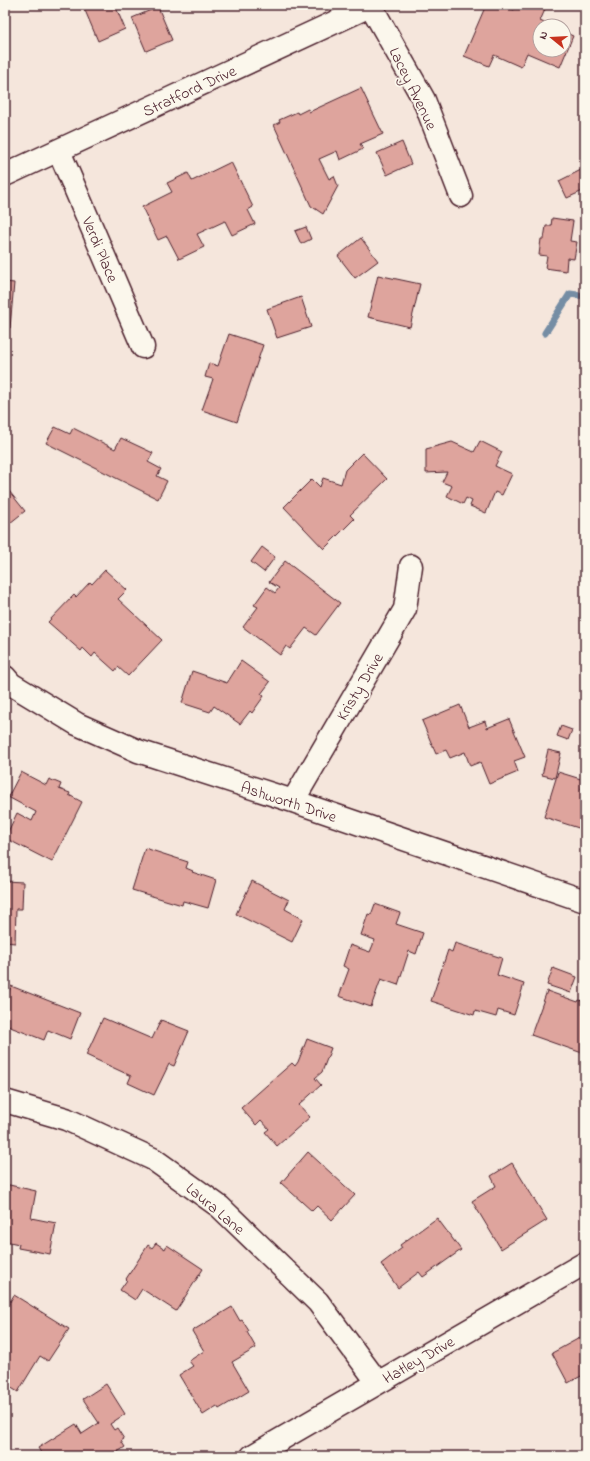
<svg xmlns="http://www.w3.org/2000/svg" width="590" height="1461" viewBox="0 0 590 1461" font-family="'Indie Flower',sans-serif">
  <rect width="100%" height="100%" fill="#f5e6dc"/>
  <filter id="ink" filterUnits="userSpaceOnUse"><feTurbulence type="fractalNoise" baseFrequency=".025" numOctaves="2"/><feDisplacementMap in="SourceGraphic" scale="8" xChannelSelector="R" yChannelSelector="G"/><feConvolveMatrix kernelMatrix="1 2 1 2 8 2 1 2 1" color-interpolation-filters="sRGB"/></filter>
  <g filter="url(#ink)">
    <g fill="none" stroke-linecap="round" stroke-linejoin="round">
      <!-- stream -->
      <path stroke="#758da4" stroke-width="7" d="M 545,333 L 570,294 L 585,296"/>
    </g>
    <!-- building -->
    <path fill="#dea49d" stroke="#4a1f2b" d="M 91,5 L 115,5 L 125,29 L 98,41 L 84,8 Z
      M 486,5 L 502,5 L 514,10 L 516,5 L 547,5 L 540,21 L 551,26 L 540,26 L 540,50 L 564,50 L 564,32 L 573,36 L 560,67 L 527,53 L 521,67 L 494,55 L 489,66 L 464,56 Z
      M 158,7 L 172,40 L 146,51 L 132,18 Z
      M 361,88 L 383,134 L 360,144 L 363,149 L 340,160 L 337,151 L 319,159 L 329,179 L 334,176 L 338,186 L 323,214 L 311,206 L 274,125 L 280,122 L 279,120 L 297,112 L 298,114 L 308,109 L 309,112 Z
      M 402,142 L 411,164 L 387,175 L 377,153 Z
      M 231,162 L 253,207 L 248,210 L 255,224 L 232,235 L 225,221 L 197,234 L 204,247 L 179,259 L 167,236 L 158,240 L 142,207 L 172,192 L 167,183 L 188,173 L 192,181 Z
      M 585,168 L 585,190 L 567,198 L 559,181 Z
      M 552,218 L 573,221 L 570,241 L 577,242 L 574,259 L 567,258 L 566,271 L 545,268 L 547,256 L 539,255 L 541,239 L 544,239 L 546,226 L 551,226 Z
      M 306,227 L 311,239 L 301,244 L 295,231 Z
      M 361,238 L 378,261 L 355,278 L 338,256 Z
      M 378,275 L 420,284 L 410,327 L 368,317 Z
      M 5,282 L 14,283 L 10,328 L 5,327 Z
      M 301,297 L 311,327 L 277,338 L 267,309 Z
      M 229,334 L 263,345 L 237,422 L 202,410 L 213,379 L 205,377 L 209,363 L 218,366 Z
      M 55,427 L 70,434 L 73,428 L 115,449 L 121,438 L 153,453 L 148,462 L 161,469 L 157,476 L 167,481 L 158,499 L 46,443 Z
      M 480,441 L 502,452 L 495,466 L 512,474 L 502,495 L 495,492 L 486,513 L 470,506 L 472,501 L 466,498 L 463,504 L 447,496 L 452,486 L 442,482 L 447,472 L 426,473 L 426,449 L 452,442 L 474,452 Z
      M 362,453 L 387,479 L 350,515 L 354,519 L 324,549 L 284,507 L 312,479 L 320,487 L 323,478 L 341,484 L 345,470 Z
      M 5,486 L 25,511 L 5,527 Z
      M 262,547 L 275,557 L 264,572 L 251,562 Z
      M 285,561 L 340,603 L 316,635 L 306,628 L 290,649 L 286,646 L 280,655 L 243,627 L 258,607 L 254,605 L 267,587 L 275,593 L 279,588 L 269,582 Z
      M 105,570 L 127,590 L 118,599 L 162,640 L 128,676 L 118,667 L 115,671 L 95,653 L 92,657 L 83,648 L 81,651 L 48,622 L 74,595 L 76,597 L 90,582 L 92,584 Z
      M 241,661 L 270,682 L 261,694 L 264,696 L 252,713 L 250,711 L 240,724 L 214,706 L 210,712 L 182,703 L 192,671 L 227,683 Z
      M 460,705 L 469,727 L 485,721 L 487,728 L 509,719 L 525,757 L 514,761 L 518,772 L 489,784 L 480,762 L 470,766 L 465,752 L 450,758 L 446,750 L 436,754 L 422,721 Z
      M 561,726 L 572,730 L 568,740 L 557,736 Z
      M 548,750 L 561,753 L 555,778 L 542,775 Z
      M 21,772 L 46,785 L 49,779 L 61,784 L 59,789 L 70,793 L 69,795 L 82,802 L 52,862 L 5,838 L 17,813 L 32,821 L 36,812 L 8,797 Z
      M 558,772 L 584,780 L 581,789 L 585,790 L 585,830 L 544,817 Z
      M 145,848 L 188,862 L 186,868 L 193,871 L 192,872 L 216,880 L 208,908 L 183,901 L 182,905 L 132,890 Z
      M 5,881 L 23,882 L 22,909 L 16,909 L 15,943 L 5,942 Z
      M 252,881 L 289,900 L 285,909 L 303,919 L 292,942 L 236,914 Z
      M 375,904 L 400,913 L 396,924 L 423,933 L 416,954 L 409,951 L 398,985 L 381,979 L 371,1007 L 339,996 L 349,969 L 343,966 L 350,945 L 370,952 L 375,940 L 361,935 L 368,914 L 371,915 Z
      M 455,943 L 502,958 L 497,975 L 524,984 L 514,1015 L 498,1010 L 496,1017 L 475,1011 L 474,1015 L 431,1001 L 448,950 L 452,952 Z
      M 553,968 L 577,977 L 571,993 L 547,985 Z
      M 11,986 L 80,1013 L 70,1039 L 48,1030 L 44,1040 L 5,1025 L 5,1002 Z
      M 547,991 L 578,1002 L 579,1000 L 585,1002 L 585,1054 L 531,1035 Z
      M 103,1018 L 152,1039 L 161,1020 L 189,1031 L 174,1066 L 169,1064 L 154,1095 L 128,1083 L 131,1076 L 86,1055 Z
      M 307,1039 L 331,1048 L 322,1072 L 315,1078 L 321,1085 L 299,1105 L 310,1117 L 277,1146 L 265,1132 L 269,1129 L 261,1120 L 256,1125 L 241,1108 L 292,1063 L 295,1066 L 298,1062 Z
      M 308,1152 L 355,1195 L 332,1220 L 317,1206 L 312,1211 L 281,1183 Z
      M 512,1163 L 547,1220 L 501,1249 L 472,1201 L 496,1186 L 491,1176 Z
      M 5,1184 L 36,1191 L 31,1218 L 56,1223 L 50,1254 L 18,1248 L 19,1244 L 5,1241 Z
      M 437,1218 L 461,1250 L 423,1277 L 419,1272 L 398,1288 L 381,1264 L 402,1248 L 400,1245 Z
      M 156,1243 L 165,1249 L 167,1245 L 203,1269 L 176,1311 L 142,1289 L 135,1300 L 120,1290 L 127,1280 L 126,1279 L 148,1245 L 152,1248 Z
      M 14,1295 L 69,1329 L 48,1361 L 40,1356 L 18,1392 L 5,1384 L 5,1310 Z
      M 232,1307 L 240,1321 L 242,1320 L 249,1331 L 247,1332 L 256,1348 L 232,1362 L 249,1391 L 219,1409 L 217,1406 L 203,1415 L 179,1375 L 193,1366 L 189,1361 L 204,1351 L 192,1331 Z
      M 585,1335 L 585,1374 L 568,1383 L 552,1353 Z
      M 106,1384 L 125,1414 L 110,1424 L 114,1430 L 117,1428 L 124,1439 L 121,1441 L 125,1447 L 112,1456 L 43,1456 L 38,1448 L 76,1424 L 82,1434 L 99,1423 L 83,1399 Z"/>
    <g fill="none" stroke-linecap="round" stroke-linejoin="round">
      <!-- minor casing -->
      <g stroke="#4a1f2b" stroke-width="25">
        <path id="minor" d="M 371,6 L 424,100 L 461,196
          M 59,151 L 143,347
          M 5,175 L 372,5
          M 5,677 L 11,684 L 77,724 L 138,751 L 293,801 L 585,901
          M 293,801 L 405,609 L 411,566
          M 5,1101 L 66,1119 L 153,1159 L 220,1207 L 318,1302 L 378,1383
          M 252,1456 L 585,1263"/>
      </g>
      <!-- minor -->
      <use href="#minor" stroke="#fbf7ec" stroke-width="22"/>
    </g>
  </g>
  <g text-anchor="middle" stroke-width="3.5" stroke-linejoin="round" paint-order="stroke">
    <!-- street labels -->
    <g font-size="16" fill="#4a1f2b" stroke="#fbf7ec">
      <text transform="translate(414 88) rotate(64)" y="6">Lacey Avenue</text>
      <text transform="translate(189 90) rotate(-25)" y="6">Stratford Drive</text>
      <text transform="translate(101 249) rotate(67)" y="6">Verdi Place</text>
      <text transform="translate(359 686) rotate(-59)" y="6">Kristy Drive</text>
      <text transform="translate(289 801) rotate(18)" y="6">Ashworth Drive</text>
      <text transform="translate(216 1208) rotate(40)" y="6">Laura Lane</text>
      <text transform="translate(418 1359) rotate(-30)" y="6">Hatley Drive</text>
    </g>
  </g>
  <!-- margin -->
  <rect width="590" height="1461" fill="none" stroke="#fbf7ec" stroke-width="20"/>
  <rect x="10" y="10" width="570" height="1441" fill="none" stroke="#4a1f2b" stroke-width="1.5" filter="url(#ink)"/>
  <!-- north arrow -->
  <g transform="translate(552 38) rotate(288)"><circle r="19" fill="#fbf7ec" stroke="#b4a19f"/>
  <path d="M0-3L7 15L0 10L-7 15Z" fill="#c8321e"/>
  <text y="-6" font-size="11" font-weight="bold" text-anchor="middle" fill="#4a1f2b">N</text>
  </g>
</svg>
